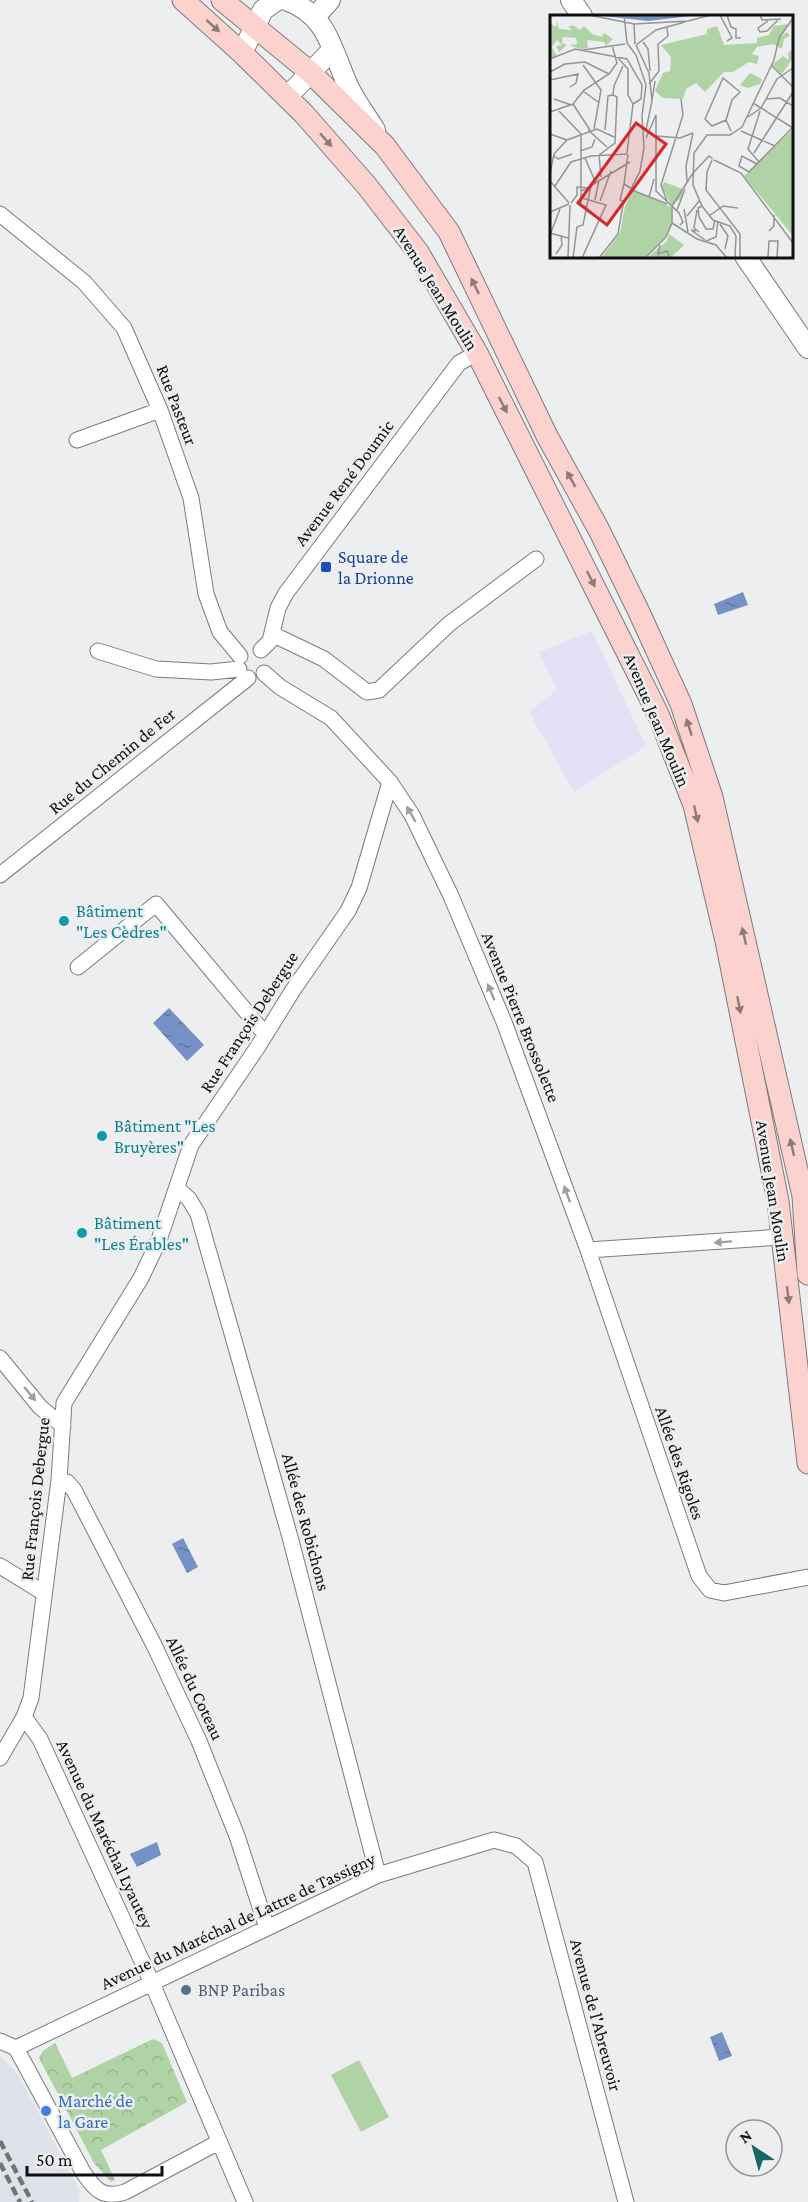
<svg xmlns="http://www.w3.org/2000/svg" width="808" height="2202" viewBox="0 0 808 2202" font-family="'Crimson Pro',serif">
  <defs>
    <pattern id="forest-crowns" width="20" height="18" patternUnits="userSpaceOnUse" patternTransform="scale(1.5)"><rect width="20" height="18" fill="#afd3a5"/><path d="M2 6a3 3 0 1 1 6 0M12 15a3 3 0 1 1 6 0" fill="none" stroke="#95b48d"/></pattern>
    <pattern id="water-ripples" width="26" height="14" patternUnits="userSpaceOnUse" patternTransform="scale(1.5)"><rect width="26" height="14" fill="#7691c5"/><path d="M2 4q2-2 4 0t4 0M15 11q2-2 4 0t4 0" fill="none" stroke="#5f759e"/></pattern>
  </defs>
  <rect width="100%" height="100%" fill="#edeeef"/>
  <!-- commercial -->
  <path fill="#e6e0f6" d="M 592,631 L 646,746 L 574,792 L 529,712 L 557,690 L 539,652 Z"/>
  <!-- built -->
  <path fill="#e0e2eb" d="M 0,2055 L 19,2076 L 80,2191 L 79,2202 L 0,2202 Z"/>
  <!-- forest -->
  <path fill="url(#forest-crowns)" d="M 153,2039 L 162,2043 L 187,2102 L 101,2150 L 115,2180 L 111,2182 L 94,2163 L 39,2058 L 43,2051 L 55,2043 L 72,2078 Z"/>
  <!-- pitch -->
  <path fill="#afd3a5" d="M 359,2060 L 389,2117 L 361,2132 L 331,2075 Z"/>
  <!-- water -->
  <path fill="url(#water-ripples)" d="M 743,592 L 748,605 L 718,615 L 714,604 Z
    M 169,1008 L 204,1045 L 187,1061 L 153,1023 Z
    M 183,1538 L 198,1567 L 187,1573 L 172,1544 Z
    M 157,1842 L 161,1855 L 137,1867 L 130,1854 Z
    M 722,2032 L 732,2056 L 719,2061 L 710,2037 Z"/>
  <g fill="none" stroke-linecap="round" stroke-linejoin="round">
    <!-- minor casing -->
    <g stroke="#7b7b7d" stroke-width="17">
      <path id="minor" d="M 0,214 L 84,282 L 124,328 L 160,410 L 191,498 L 206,594 L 220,632 L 240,656
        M 77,440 L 160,410
        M 272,634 L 324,659 L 367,692 L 379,690 L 449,624 L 536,559
        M 261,650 L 270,641 L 278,608 L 286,593 L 459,363 L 477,353
        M 98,651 L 156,669 L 211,672 L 239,669
        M 264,673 L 280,687 L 331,718 L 390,782 L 412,815 L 451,896 L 504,1022 L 588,1250 L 781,1237
        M 0,875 L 248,678
        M 78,967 L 156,904 L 265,1034
        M 177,1188 L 189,1199 L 198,1214 L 290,1537 L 378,1875
        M 588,1250 L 699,1576 L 710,1590 L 724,1593 L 808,1577
        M 0,1358 L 40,1407 L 63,1426
        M 59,1480 L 67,1482 L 74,1490 L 154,1645 L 199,1741 L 237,1836 L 267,1928
        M 0,1566 L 44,1593
        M 24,1717 L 40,1739 L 152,1983 L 245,2202
        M 0,1758 L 24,1717 L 31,1698 L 59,1480 L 64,1403 L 141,1278 L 159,1240 L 191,1145 L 257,1048 L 293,990 L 348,911 L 359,888 L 390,782
        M 0,2041 L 16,2048
        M 16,2048 L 378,1875 L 494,1840 L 516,1846 L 535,1862 L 626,2202
        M 16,2048 L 83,2172 C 95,2190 103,2199 125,2192 L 219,2142"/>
    </g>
    <!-- tertiary casing -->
    <g stroke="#7b7b7d" stroke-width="22">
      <path id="tertiary" d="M 286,0 C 330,15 332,54 350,90 C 357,104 367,117 375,130
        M 571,0 L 582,16
        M 315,17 L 330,0
        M 242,53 L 263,10 L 277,0
        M 287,97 L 333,49
        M 745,256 L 808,348"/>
    </g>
    <!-- secondary casing -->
    <g stroke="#7b7b7d" stroke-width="23">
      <path id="secondary" d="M 183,0 L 242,53 L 304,114 L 367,186 L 418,252 L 477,353 L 658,714 L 694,805 L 726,941 L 778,1201 L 808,1463
        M 222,0 L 310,72 L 385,146 L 449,232 L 547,436 L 599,530 L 639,612 L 681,704 L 712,797 L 803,1196 L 808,1274"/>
    </g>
    <!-- minor -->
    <use href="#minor" stroke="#fff" stroke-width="15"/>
    <!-- tertiary -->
    <use href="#tertiary" stroke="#fff" stroke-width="20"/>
    <!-- secondary -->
    <use href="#secondary" stroke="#fbd2ce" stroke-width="21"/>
    <!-- rail -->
    <path stroke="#727373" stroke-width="4.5" stroke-dasharray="9 4.5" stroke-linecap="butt" d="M 0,2141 L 32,2202
      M 0,2163 L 20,2202"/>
  </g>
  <!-- one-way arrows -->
  <defs><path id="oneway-solid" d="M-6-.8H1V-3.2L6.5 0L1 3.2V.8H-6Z" transform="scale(1.5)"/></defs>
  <g fill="#907a78">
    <use href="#oneway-solid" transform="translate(213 26) rotate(42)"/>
    <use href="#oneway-solid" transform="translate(326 140) rotate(49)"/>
    <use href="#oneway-solid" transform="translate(475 286) rotate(-116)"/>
    <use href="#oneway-solid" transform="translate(503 405) rotate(63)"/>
    <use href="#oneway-solid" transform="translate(571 479) rotate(-119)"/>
    <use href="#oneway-solid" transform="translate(591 579) rotate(63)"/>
    <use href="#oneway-solid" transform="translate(689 727) rotate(-108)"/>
    <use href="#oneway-solid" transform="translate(696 814) rotate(77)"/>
    <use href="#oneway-solid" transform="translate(744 936) rotate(-103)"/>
    <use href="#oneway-solid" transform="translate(739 1005) rotate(79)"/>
    <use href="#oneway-solid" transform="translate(792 1147) rotate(-103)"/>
    <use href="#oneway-solid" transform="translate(788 1295) rotate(83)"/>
  </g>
  <g fill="#9f9f9f">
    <use href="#oneway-solid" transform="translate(411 814) rotate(-120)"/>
    <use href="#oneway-solid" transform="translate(491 992) rotate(-113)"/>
    <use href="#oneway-solid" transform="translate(567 1194) rotate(-110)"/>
    <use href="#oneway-solid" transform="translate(723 1242) rotate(176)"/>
    <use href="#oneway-solid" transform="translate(30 1394) rotate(50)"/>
  </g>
  <!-- markers -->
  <rect fill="#1a4fb4" stroke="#edeeef" stroke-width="2" x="320" y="561" width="12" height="12" rx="3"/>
  <g fill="#0f9aa8" stroke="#edeeef" stroke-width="2">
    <circle cx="64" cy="921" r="6"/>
    <circle cx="102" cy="1136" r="6"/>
    <circle cx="82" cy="1233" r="6"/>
  </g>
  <circle fill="#5c6f8a" stroke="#edeeef" stroke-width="2" cx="186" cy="1990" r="6"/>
  <circle fill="#3f7fe0" stroke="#edeeef" stroke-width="2" cx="46" cy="2111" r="6"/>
  <g text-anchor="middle" stroke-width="5" stroke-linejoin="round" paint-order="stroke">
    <!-- street labels -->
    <g font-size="18" fill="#0e0e0e" stroke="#edeeef">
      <text transform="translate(436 288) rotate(58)" y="6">Avenue Jean Moulin</text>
      <text transform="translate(177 405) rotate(69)" y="6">Rue Pasteur</text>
      <text transform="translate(344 483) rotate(-53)" y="6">Avenue René Doumic</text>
      <text transform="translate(657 720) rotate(67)" y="6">Avenue Jean Moulin</text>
      <text transform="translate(112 761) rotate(-39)" y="6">Rue du Chemin de Fer</text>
      <text transform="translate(521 1017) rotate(68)" y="6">Avenue Pierre Brossolette</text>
      <text transform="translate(249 1022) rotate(-57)" y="6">Rue François Debergue</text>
      <text transform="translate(773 1191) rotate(81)" y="6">Avenue Jean Moulin</text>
      <text transform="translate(680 1463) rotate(71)" y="6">Allée des Rigoles</text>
      <text transform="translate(35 1499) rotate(-84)" y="6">Rue François Debergue</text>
      <text transform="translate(306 1522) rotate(75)" y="6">Allée des Robichons</text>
      <text transform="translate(195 1688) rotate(65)" y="6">Allée du Coteau</text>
      <text transform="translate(105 1834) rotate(65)" y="6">Avenue du Maréchal Lyautey</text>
      <text transform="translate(238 1921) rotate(-25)" y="6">Avenue du Maréchal de Lattre de Tassigny</text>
      <text transform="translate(596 2015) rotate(75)" y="6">Avenue de l'Abreuvoir</text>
    </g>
    <!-- transit labels -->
    <g font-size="18" fill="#164399" stroke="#edeeef" text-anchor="start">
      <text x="338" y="563">Square de<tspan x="338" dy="21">la Drionne</tspan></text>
    </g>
    <!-- culture labels -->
    <g font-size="18" fill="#0d838f" stroke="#edeeef" text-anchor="start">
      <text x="76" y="917">Bâtiment<tspan x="76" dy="21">"Les Cèdres"</tspan></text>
      <text x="114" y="1132">Bâtiment "Les<tspan x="114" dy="21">Bruyères"</tspan></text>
      <text x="94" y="1229">Bâtiment<tspan x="94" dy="21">"Les Érables"</tspan></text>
    </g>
    <!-- service labels -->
    <g font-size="18" fill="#4e5e75" stroke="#edeeef" text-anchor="start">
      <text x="198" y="1996">BNP Paribas</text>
    </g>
    <!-- shop labels -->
    <g font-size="18" fill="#366cbe" stroke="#edeeef" text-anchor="start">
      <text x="58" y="2107">Marché de<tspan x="58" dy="21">la Gare</tspan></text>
    </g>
  </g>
  <!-- overview -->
  <g transform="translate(550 15)">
    <rect width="243" height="243" fill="#edeeef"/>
    <path d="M 7,6 L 9,14 L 22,15 L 18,12 L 23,10 L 30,15 L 34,11 L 42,19 L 52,22 L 54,18 L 63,24 L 56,31 L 54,27 L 37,25 L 38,33 L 30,34 L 19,30 L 27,29 L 26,23 L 13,22 L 12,28 L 17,30 L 9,37 L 6,31 L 12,30 L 7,25 L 2,32 L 7,41 L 0,43 L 0,8 L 6,12 ZM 239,9 L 231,22 L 237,17 L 240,21 L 234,24 L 232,34 L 223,29 L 207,32 L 202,39 L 209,41 L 207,49 L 199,47 L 183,57 L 174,57 L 155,77 L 146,68 L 136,74 L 133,84 L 113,83 L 105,76 L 113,58 L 120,56 L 121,42 L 111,30 L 157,19 L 157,14 L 167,11 L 174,30 L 207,28 L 207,23 L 219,20 L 224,11 ZM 243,34 L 243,43 L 232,59 L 222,50 L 233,41 L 239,45 L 238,38 ZM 200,58 L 212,64 L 210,69 L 198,73 L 190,70 ZM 243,114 L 243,221 L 194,161 ZM 114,167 L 133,174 L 132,183 L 121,190 L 112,172 ZM 83,175 L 121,192 L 122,208 L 116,221 L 94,243 L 51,243 L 70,218 L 75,191 ZM 119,219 L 134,230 L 127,237 L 120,243 L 97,243 L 117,226 Z" fill="#afd3a5"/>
    <path d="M 45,0 L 150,0 L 98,6 Z" fill="#7691c5"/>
    <path fill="none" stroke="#949495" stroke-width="1.5" d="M 39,0 L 84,9 L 138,6 L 161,0M 74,0 L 77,28M 170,0 L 182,23 L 177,26M 177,0 L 181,12 L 186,14 L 186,23 L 191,23M 210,0 L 212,5 L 231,4M 218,6 L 208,13 L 210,17 L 217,16 L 228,5M 84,9 L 85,29M 93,27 L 98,34 L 100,56M 86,30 L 99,58 L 102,86 L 96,115M 86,30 L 106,15 L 135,7M 33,35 L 75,29M 68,43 L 78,54 L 78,80 L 83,89M 0,44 L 25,34 L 77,44 L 92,70 L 91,84 L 83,89M 33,50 L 51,75 L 44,114M 221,50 L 243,72M 0,57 L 15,49 L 35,47 L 59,59M 0,65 L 28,59 L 26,68 L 20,72M 99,69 L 109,56 L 108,29 L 118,21 L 117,13M 33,76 L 48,87M 4,84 L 21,90M 216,84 L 230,83 L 243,91M 102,85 L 105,66M 203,88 L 243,113M 23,89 L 40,115M 9,96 L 31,119M 0,97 L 23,89 L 34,75 L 59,59 L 67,48 L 62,30M 198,102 L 211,93 L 227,64 L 243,53M 176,105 L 162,111 L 155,104 L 173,63 L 190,77 L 182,85 L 176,105 L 181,116M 38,115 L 57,132M 55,115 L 58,81 L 63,80M 191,116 L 225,131M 0,119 L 17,125M 31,119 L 31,190 L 37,192M 107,121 L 130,123 L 143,118M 96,123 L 106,100 L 106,176 L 129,198 L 133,207 L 130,210M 30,136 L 42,132 L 45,124M 77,138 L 83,89M 204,138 L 243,77M 78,139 L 74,169 L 82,174M 49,140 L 65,128 L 67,82 L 63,80 L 64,71 L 73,51M 49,140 L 51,162M 4,141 L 8,144 L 22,139M 35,143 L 45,166M 162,145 L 157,157 L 156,175 L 190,219 L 190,243M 164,145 L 191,158 L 243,228M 209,147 L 198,134 L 210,96M 207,149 L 192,141 L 189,151 L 199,157 L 243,112M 0,159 L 4,139 L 17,125 L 47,114 L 64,122M 0,166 L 19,188M 137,166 L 136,151 L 143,118M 74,169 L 70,185 L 75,187M 5,171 L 21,147 L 41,141 L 77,139M 82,175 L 117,189M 32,176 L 80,147M 99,182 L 104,164M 45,185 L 49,165M 50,186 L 61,156M 117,186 L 111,170 L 133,100 L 131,84M 21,188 L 27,180 L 27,172 L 38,173M 122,191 L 143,158 L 159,141 L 163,144M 152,191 L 148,193 L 149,202 L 156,214 L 163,214 L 165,205M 134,194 L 138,217M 127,195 L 135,174M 147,195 L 144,213 L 149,217M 0,197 L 19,189M 137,201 L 150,185M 159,201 L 173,191 L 188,193M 122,208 L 147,224 L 166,230 L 177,243M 170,209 L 178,221 L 175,234M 146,216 L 141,215 L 155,225M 219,216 L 224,211 L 224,200M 0,218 L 18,223M 0,220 L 10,194M 186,221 L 180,211 L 163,205 L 152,191 L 143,170 L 144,138 L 157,120 L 180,120 L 192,112 L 224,45 L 229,23 L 243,3M 156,226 L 166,222 L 168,206M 110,230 L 108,239 L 117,236 L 120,243M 6,239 L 12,230 L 11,221M 18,243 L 20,190M 23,243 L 27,212 L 33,210 L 41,171M 32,243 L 56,190 L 32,183M 49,243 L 68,219 L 73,190 L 90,156 L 94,133 L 92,101 L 96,70 L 86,40 L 77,28M 95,243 L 116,222 L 122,208 L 122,191M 185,243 L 186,221M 218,243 L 219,226 L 228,226 L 227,243"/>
    <path fill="#d62828" fill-opacity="0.15" stroke="#d62828" stroke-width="3" d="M 86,108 L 116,129 L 57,210 L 28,188 Z"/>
    <rect width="243" height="243" fill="none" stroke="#0e0e0e" stroke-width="3"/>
  </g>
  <!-- north arrow -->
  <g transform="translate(754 2148) rotate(324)"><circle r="28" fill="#edeeef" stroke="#949495" stroke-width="1.5"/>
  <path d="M0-4.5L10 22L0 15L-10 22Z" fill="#186668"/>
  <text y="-9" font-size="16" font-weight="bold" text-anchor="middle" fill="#0e0e0e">N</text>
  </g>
  <!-- scale -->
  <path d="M27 2166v9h135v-9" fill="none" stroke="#0e0e0e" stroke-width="3"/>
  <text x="36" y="2166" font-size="18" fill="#0e0e0e" stroke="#edeeef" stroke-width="4.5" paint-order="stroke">50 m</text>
</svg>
